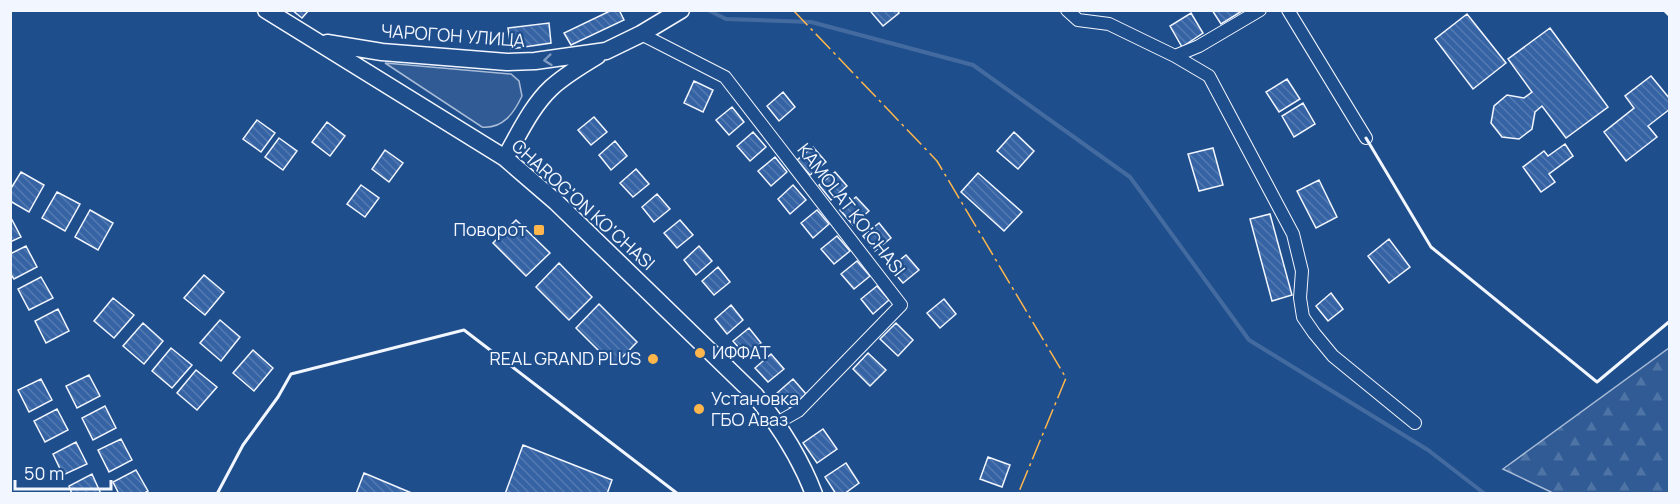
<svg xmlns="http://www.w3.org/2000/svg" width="1680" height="504" viewBox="0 0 1680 504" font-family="Manrope,sans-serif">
  <defs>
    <pattern id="forest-firs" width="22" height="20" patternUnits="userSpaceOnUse" patternTransform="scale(1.5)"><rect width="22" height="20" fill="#305b95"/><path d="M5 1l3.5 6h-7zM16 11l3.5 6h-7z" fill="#4e73a5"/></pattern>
    <pattern id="building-back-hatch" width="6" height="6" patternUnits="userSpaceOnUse" patternTransform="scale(1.5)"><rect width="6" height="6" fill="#3563a3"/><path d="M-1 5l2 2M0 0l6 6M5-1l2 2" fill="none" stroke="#537ab1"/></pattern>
  </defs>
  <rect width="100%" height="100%" fill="#1f4e8c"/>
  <!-- grass -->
  <path fill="#305b95" stroke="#a8bbd7" stroke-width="1.5" d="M 385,63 L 511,74 L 519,81 L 522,96 C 514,113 503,129 482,127 Z"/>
  <!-- forest -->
  <path fill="url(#forest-firs)" stroke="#a8bbd7" stroke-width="1.5" d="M 1669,348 L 1669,493 L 1553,493 L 1503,469 Z"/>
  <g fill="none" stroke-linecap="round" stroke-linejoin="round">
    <!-- stream -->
    <path stroke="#446ba0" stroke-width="4" d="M 708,10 L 726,19 L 811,22 L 973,65 L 1130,177 L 1249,340 L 1428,450 L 1485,494"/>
  </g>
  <!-- building -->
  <path fill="url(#building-back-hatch)" stroke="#f2f6ff" stroke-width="1.5" d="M 292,10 L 309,10 L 302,18 Z
    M 612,10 L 619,10 L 624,20 L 571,45 L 564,33 Z
    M 872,10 L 897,10 L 899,13 L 883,26 L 871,12 Z
    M 1212,10 L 1241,10 L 1242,11 L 1221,24 Z
    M 1191,13 L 1203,33 L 1182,47 L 1170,26 Z
    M 1467,14 L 1506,63 L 1473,89 L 1435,39 Z
    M 549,23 L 551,43 L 511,49 L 508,28 Z
    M 1550,28 L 1608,107 L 1566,138 L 1542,106 L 1535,112 L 1532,129 L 1519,139 L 1502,137 L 1491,123 L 1494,106 L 1507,95 L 1524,98 L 1532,92 L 1508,59 Z
    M 1651,76 L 1670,99 L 1670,109 L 1648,126 L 1657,137 L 1626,161 L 1604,132 L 1634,108 L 1625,96 Z
    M 1287,79 L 1300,99 L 1279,112 L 1266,92 Z
    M 694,81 L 713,90 L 703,112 L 684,103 Z
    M 783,92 L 795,107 L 779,121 L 767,106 Z
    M 1303,103 L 1315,124 L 1294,137 L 1282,116 Z
    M 732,107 L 744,122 L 729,135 L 716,120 Z
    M 594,117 L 607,132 L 591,145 L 578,130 Z
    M 257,120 L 275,133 L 261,152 L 243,139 Z
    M 327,122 L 345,136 L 330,156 L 312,142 Z
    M 753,132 L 766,147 L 750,161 L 737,146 Z
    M 1014,132 L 1034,151 L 1018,169 L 997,151 Z
    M 279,138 L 297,151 L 283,170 L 265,157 Z
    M 615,141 L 627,156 L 611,170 L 599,155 Z
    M 1565,144 L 1573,156 L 1549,174 L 1555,182 L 1541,192 L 1523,167 L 1544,151 L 1548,156 Z
    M 813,147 L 826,162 L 810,175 L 797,160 Z
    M 1213,148 L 1223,185 L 1199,191 L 1188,154 Z
    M 385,150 L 403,163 L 389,182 L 372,169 Z
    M 775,157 L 787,172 L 771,186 L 758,171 Z
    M 636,169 L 649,184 L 633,197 L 620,183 Z
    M 21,172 L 44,185 L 29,212 L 10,201 L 10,190 Z
    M 835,172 L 847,186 L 831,200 L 819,185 Z
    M 978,173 L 1022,212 L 1004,231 L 961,192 Z
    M 1319,180 L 1337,217 L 1316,228 L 1297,191 Z
    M 361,185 L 379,198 L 365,217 L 347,204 Z
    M 793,185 L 806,200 L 790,214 L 778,199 Z
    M 57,192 L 80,204 L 65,231 L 42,218 Z
    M 657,194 L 670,209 L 654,222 L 642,207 Z
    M 856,197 L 869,211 L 853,225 L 840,210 Z
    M 90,210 L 113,223 L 98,250 L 75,237 Z
    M 817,210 L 829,224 L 813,238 L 801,223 Z
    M 1270,214 L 1292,295 L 1272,301 L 1250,219 Z
    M 10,216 L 21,237 L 10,242 Z
    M 516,220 L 550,253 L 526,276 L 493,243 Z
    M 680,220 L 693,235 L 677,248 L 664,233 Z
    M 879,223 L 891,238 L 875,251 L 863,236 Z
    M 837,236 L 850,251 L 834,264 L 821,249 Z
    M 1389,239 L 1410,267 L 1389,283 L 1368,256 Z
    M 26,246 L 37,267 L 14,279 L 10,273 L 10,254 Z
    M 699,246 L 712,261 L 696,275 L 684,260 Z
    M 906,255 L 919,270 L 903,283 L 890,268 Z
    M 857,261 L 870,276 L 854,289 L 841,274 Z
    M 559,263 L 592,297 L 569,320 L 536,287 Z
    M 718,267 L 730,282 L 714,295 L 702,281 Z
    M 204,275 L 224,292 L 205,315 L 184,298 Z
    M 41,277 L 53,298 L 29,310 L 18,289 Z
    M 877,286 L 889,300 L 873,314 L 861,299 Z
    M 1331,293 L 1343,309 L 1328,321 L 1316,306 Z
    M 113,298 L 134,315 L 114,338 L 94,321 Z
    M 944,299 L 956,314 L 940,328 L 927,313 Z
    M 599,304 L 637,342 L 614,366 L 576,328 Z
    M 731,305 L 743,320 L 727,334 L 715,319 Z
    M 58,309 L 69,331 L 46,343 L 35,321 Z
    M 220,320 L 240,337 L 221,361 L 200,343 Z
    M 143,323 L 163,341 L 144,364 L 123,346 Z
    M 896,323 L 913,340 L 898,356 L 880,339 Z
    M 749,328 L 761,343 L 746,356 L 733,341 Z
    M 171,348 L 192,365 L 172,388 L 152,371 Z
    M 253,350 L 273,368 L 254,391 L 233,373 Z
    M 868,353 L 886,370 L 870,386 L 853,369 Z
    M 771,354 L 784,369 L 768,382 L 755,368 Z
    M 196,370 L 217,387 L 197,410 L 177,393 Z
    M 89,375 L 100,396 L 77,408 L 66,386 Z
    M 41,379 L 52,400 L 29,412 L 18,390 Z
    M 793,379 L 806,394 L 790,408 L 777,393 Z
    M 105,406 L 116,428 L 93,440 L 82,418 Z
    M 57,409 L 68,430 L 45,442 L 34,421 Z
    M 823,429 L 837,449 L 817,463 L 803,443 Z
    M 121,439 L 132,460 L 109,472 L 98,450 Z
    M 76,442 L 87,464 L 63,475 L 53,454 Z
    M 523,445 L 612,480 L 607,494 L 505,494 Z
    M 988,457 L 1010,465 L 1002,487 L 980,479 Z
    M 846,463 L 859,483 L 844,494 L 836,494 L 825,477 Z
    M 136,470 L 148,491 L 143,494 L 119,494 L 113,482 Z
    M 364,473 L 414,494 L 356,494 Z
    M 92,474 L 101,494 L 72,494 L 69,486 Z"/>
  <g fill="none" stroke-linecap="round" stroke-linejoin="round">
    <!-- street casing -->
    <g stroke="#f2f6ff" stroke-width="14">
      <path id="street" d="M 1067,10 L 1078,20 L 1109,24 L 1175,56 L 1209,76 L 1293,234 L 1302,271 L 1300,298 L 1303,317 L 1314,333 L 1333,356 L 1415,423
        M 1288,10 L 1366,138
        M 641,34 L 725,77 L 901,305 L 798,411 L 777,423
        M 1175,56 L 1199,46 L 1260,10"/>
    </g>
    <!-- secondary casing -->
    <g stroke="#f2f6ff" stroke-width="19">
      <path id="secondary" d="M 266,10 L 505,158 L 556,202 L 755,395 C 779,425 800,457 814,494
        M 327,43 L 382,52 L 507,62 L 535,61 L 606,51 L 641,34 L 681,10
        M 505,158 C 519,134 531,107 551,88 C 565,75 581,66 597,56"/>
    </g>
    <!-- street -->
    <use href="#street" stroke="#1f4e8c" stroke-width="12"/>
    <!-- secondary -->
    <use href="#secondary" stroke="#1f4e8c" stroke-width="16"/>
    <!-- wall -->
    <path stroke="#f2f6ff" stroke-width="3" d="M 1664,10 L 1670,16
      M 1366,138 L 1431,247 L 1597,382 L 1670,321
      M 217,494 L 243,445 L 278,397 L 291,374 L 464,330 L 678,494"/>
    <!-- power -->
    <path stroke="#ffb74d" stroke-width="1.5" stroke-dasharray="21 4.5 3 4.5" stroke-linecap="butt" d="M 793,10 L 937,161 L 1066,378 L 1018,494"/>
  </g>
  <!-- one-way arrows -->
  <defs><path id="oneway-chevron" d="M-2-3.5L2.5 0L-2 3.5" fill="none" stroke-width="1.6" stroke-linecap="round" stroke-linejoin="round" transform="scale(1.5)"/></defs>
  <use stroke="#7e9ac0" href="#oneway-chevron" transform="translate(548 60) rotate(174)"/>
  <!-- markers -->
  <g fill="#ffb74d" stroke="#1f4e8c" stroke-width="2">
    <rect x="533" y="224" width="12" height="12" rx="3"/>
    <circle cx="700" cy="353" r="6"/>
    <circle cx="653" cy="359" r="6"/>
    <circle cx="699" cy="409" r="6"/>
  </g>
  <g text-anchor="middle" stroke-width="4.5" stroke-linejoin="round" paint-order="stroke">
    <!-- street labels -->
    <g font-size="18" fill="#f2f6ff" stroke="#1f4e8c">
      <text transform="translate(453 36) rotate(4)" y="6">ЧАРОГОН УЛИЦА</text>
      <text transform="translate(583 205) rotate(42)" y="6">CHAROG'ON KO'CHASI</text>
      <text transform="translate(851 210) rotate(52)" y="6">KAMOLAT KO'CHASI</text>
    </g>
    <!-- poi labels -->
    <g font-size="18" fill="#f2f6ff" stroke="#1f4e8c" text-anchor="end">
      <text x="527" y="236">Поворот</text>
      <text x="712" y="359" text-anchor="start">ИФФАТ</text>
      <text x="641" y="365">REAL GRAND PLUS</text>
      <text x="711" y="405" text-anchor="start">Установка<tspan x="711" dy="21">ГБО Аваз</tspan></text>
    </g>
  </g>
  <!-- border -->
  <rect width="1680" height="504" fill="none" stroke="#f2f6ff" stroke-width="24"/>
  <!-- scale -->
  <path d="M15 480v9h96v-9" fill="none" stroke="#f2f6ff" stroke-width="3"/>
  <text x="24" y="480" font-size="18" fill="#f2f6ff" stroke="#1f4e8c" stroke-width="4.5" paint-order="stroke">50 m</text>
</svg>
